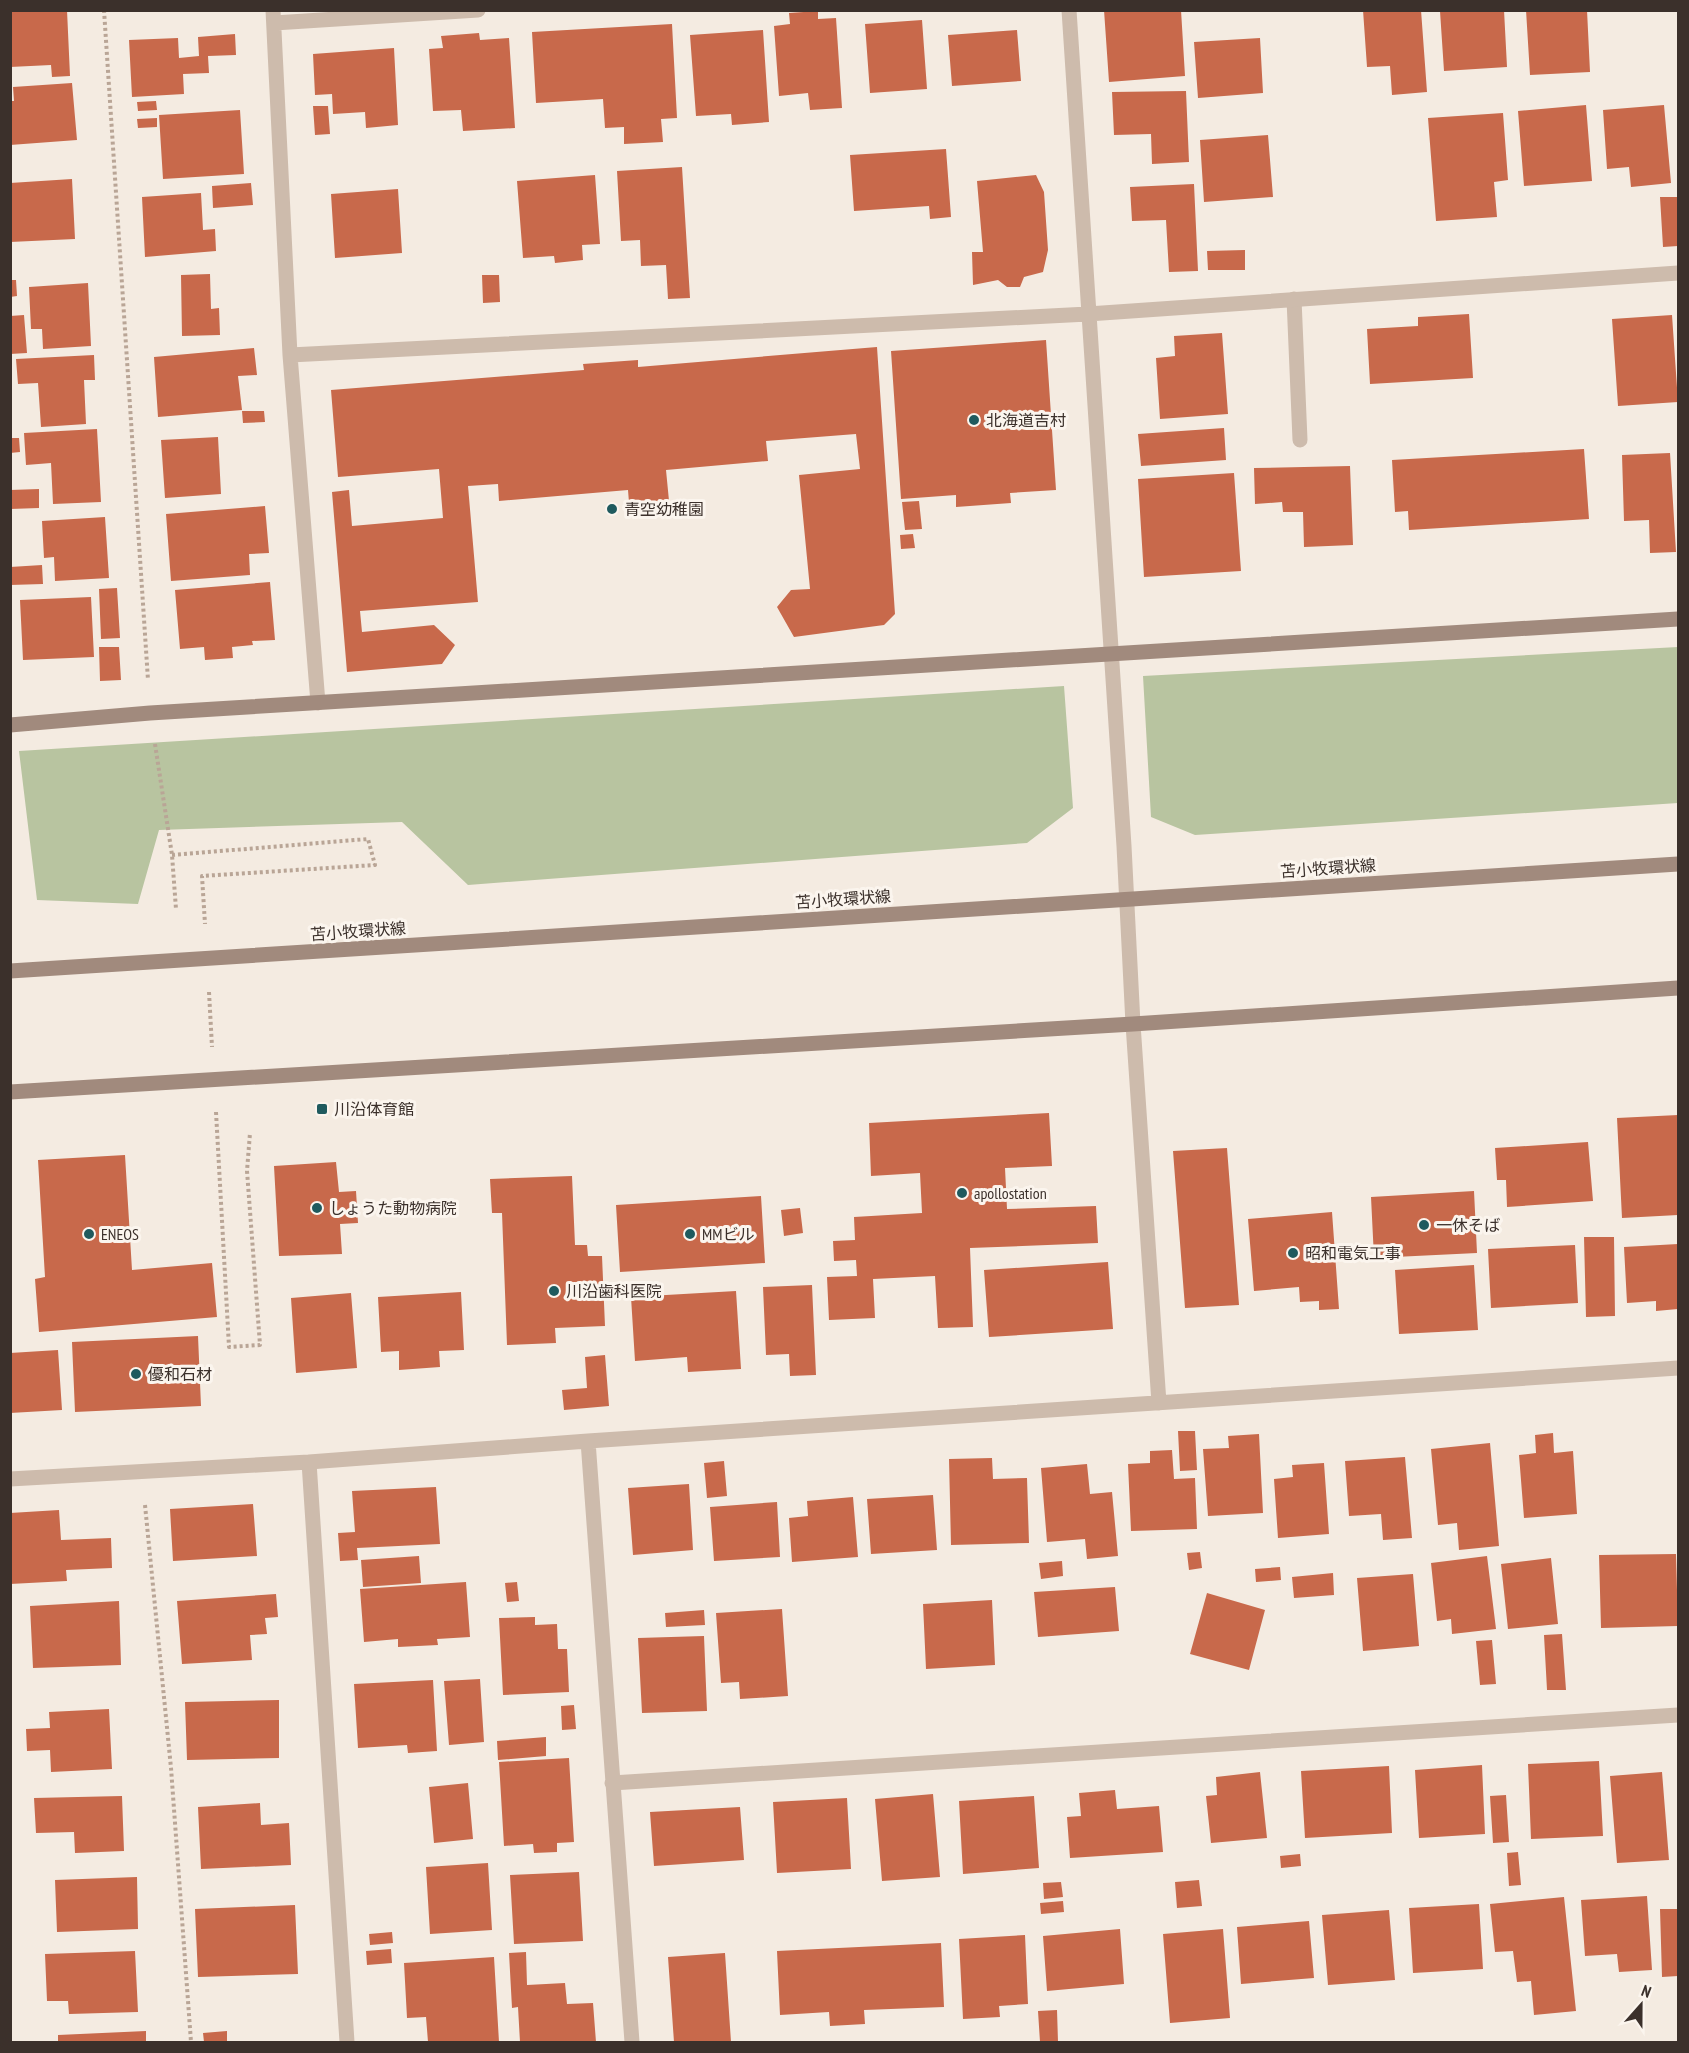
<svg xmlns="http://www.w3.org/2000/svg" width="1689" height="2053" viewBox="0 0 1689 2053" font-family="'PT Sans Narrow','Noto Sans JP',sans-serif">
  <rect width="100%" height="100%" fill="#f4ebe1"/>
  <!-- green -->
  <path fill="#b8c4a0" d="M 1678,647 L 1678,803 L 1195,835 L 1151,817 L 1143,676 Z
    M 1064,686 L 1073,808 L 1027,843 L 468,885 L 402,822 L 159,830 L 138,904 L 37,900 L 19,751 Z"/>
  <!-- building -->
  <path fill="#c8694b" d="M 10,10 L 67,10 L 70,76 L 52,77 L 51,65 L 10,67 Z
    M 1104,10 L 1181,10 L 1185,76 L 1109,82 Z
    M 1363,10 L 1421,10 L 1427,92 L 1392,95 L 1390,66 L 1367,67 Z
    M 1504,10 L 1507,67 L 1444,71 L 1440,11 Z
    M 1526,10 L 1587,10 L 1590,72 L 1530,75 Z
    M 818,11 L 818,19 L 836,18 L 842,108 L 810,110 L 808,93 L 779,96 L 774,26 L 790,24 L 789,13 Z
    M 922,20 L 927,89 L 870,93 L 865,24 Z
    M 672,24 L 677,118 L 661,119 L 663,142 L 624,144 L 624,127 L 605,128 L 603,99 L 536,103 L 532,32 Z
    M 763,30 L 769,122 L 732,125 L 731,114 L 696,116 L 690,35 Z
    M 1017,30 L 1021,81 L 952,86 L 948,35 Z
    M 479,33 L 480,40 L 509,38 L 515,128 L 463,131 L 461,110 L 433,111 L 429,49 L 443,48 L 441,36 Z
    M 235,34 L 236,55 L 208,56 L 209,73 L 183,74 L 184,94 L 132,97 L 129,40 L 178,38 L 179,58 L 199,56 L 198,37 Z
    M 1260,38 L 1263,93 L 1198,98 L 1194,42 Z
    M 394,48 L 398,125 L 366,128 L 365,112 L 333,114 L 332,94 L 315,95 L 313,54 Z
    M 72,83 L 77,140 L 10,145 L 10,101 L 14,101 L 13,87 Z
    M 1186,91 L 1189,162 L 1152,164 L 1151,134 L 1114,135 L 1112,92 Z
    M 156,101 L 157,110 L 138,111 L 137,102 Z
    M 1586,105 L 1592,181 L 1524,186 L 1518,111 Z
    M 1664,105 L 1671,183 L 1631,187 L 1629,167 L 1607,169 L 1603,110 Z
    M 313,106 L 328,106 L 330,134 L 315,135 Z
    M 240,110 L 244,174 L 163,179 L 159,115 Z
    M 1503,113 L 1508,180 L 1494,182 L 1497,217 L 1436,221 L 1428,118 Z
    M 157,118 L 157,127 L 138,128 L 137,119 Z
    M 1268,135 L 1273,197 L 1204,202 L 1200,140 Z
    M 946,149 L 951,217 L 930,219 L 929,206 L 854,211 L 850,155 Z
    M 682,167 L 690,298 L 668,299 L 666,265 L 641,266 L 640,240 L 621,241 L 617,171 Z
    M 595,175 L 600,244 L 582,245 L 583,260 L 555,263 L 554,256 L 523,258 L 517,181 Z
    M 1036,175 L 1044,192 L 1048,250 L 1043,272 L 1024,277 L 1020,287 L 1007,287 L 998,280 L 973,285 L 972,252 L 983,252 L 977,181 Z
    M 72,179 L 75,239 L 10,242 L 10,183 Z
    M 251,183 L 253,205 L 213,208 L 212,186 Z
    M 1194,184 L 1198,271 L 1169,272 L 1166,220 L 1132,221 L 1130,187 Z
    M 398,189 L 402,253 L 335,258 L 331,194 Z
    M 201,193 L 203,230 L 215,229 L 216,251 L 145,257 L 142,197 Z
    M 1660,197 L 1678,197 L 1678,246 L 1663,247 Z
    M 1245,250 L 1245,270 L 1208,270 L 1207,251 Z
    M 210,274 L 211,309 L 219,308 L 220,335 L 182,336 L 181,275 Z
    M 482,275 L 499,275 L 500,302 L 483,303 Z
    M 10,280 L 16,280 L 17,296 L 10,297 Z
    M 88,283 L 91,346 L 43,349 L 42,329 L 31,329 L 29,287 Z
    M 1469,314 L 1473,378 L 1370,384 L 1367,329 L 1418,326 L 1418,317 Z
    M 24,315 L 27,353 L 10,354 L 10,316 Z
    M 1672,315 L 1678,402 L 1618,406 L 1612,319 Z
    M 1222,333 L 1228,414 L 1160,419 L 1156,358 L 1175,356 L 1174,336 Z
    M 1046,340 L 1056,490 L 1010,493 L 1011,503 L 956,507 L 956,495 L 901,499 L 891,351 Z
    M 877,347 L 895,614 L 884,625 L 794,637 L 777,607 L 791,590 L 810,589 L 799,475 L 860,469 L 856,434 L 766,441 L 768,461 L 666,470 L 670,511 L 630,515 L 628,490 L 499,501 L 498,484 L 468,486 L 478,602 L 360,611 L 362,632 L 434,625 L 455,645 L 442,664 L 347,672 L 332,492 L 349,490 L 352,526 L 443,518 L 439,469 L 338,477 L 331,390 L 584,370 L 583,364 L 638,360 L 638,367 Z
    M 254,348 L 257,375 L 238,376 L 242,410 L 158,417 L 154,357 Z
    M 94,355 L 95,380 L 84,380 L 86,424 L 41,427 L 38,383 L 18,384 L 16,359 Z
    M 242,411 L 264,411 L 265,422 L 243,423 Z
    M 1224,428 L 1226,460 L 1141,466 L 1138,434 Z
    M 97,429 L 101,502 L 53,504 L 51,463 L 26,465 L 24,433 Z
    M 218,437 L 221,494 L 165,498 L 161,440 Z
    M 10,438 L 19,438 L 20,452 L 10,453 Z
    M 1584,449 L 1589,519 L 1409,530 L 1408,511 L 1395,512 L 1392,460 Z
    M 1670,453 L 1676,552 L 1650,553 L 1649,520 L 1624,521 L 1622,455 Z
    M 1350,466 L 1353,545 L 1304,547 L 1303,512 L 1283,512 L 1282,502 L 1255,504 L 1254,468 Z
    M 1234,473 L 1241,571 L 1144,577 L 1138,479 Z
    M 39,489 L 39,508 L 10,509 L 10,490 Z
    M 919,501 L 922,529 L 905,530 L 902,502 Z
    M 265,506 L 269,553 L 249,554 L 250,575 L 171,581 L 166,514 Z
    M 105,517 L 109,578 L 55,581 L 54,557 L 44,558 L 42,521 Z
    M 913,534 L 915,548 L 901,549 L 900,535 Z
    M 42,565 L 43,584 L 10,585 L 10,567 Z
    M 270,582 L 275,640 L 252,641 L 253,645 L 232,647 L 233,658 L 205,660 L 204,647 L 180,649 L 175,590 Z
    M 117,588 L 120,638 L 101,639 L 99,589 Z
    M 91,597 L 94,657 L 23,660 L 20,600 Z
    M 99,647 L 119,647 L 121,680 L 100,681 Z
    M 1049,1113 L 1052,1166 L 1005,1168 L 1007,1209 L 1096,1206 L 1098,1243 L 970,1248 L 973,1327 L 938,1328 L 935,1276 L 873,1279 L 875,1318 L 829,1320 L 827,1277 L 857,1276 L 856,1260 L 834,1261 L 833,1241 L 855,1240 L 854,1217 L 922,1213 L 920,1173 L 871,1176 L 869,1123 Z
    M 1678,1115 L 1678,1215 L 1622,1218 L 1617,1118 Z
    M 1588,1142 L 1593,1201 L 1507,1207 L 1506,1180 L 1497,1180 L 1495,1148 Z
    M 1227,1148 L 1239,1305 L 1185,1308 L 1173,1151 Z
    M 125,1155 L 132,1270 L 212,1263 L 217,1317 L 39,1332 L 35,1279 L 45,1277 L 38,1160 Z
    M 336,1162 L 339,1192 L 356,1191 L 358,1223 L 340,1224 L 342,1254 L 279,1256 L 274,1166 Z
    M 572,1176 L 575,1245 L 587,1245 L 588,1256 L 602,1256 L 605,1326 L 555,1328 L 556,1343 L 507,1345 L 502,1213 L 492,1213 L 490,1179 Z
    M 1474,1191 L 1477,1253 L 1374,1258 L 1371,1197 Z
    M 761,1196 L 765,1263 L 620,1272 L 616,1205 Z
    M 800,1208 L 803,1233 L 784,1236 L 781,1210 Z
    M 1332,1212 L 1339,1309 L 1319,1310 L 1319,1301 L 1300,1302 L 1299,1287 L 1254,1291 L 1248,1219 Z
    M 1584,1237 L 1614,1237 L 1615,1316 L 1586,1317 Z
    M 1678,1244 L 1678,1309 L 1656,1311 L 1656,1301 L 1627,1303 L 1624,1247 Z
    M 1575,1245 L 1578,1303 L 1491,1308 L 1488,1249 Z
    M 1108,1262 L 1113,1329 L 989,1337 L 984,1270 Z
    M 1474,1265 L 1478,1330 L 1399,1334 L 1395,1270 Z
    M 812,1285 L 816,1375 L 790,1376 L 789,1354 L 766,1355 L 763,1287 Z
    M 736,1291 L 741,1369 L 688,1372 L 687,1357 L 635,1361 L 631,1297 Z
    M 461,1292 L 464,1350 L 439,1351 L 440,1367 L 399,1370 L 399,1351 L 381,1352 L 378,1297 Z
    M 351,1293 L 357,1368 L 296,1373 L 291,1298 Z
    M 198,1336 L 201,1406 L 75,1412 L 72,1342 Z
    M 58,1350 L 62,1410 L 10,1413 L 10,1353 Z
    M 605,1355 L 609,1406 L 564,1410 L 562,1390 L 587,1388 L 585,1357 Z
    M 1178,1431 L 1195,1431 L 1197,1470 L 1180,1471 Z
    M 1553,1433 L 1554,1453 L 1573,1451 L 1577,1514 L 1524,1518 L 1519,1455 L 1536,1453 L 1535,1435 Z
    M 1259,1434 L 1263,1513 L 1208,1516 L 1203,1449 L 1229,1448 L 1228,1436 Z
    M 1490,1443 L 1499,1546 L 1459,1550 L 1457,1523 L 1438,1525 L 1431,1449 Z
    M 1172,1450 L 1174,1479 L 1195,1478 L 1197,1529 L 1131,1531 L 1128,1464 L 1150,1463 L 1150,1451 Z
    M 1405,1457 L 1412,1538 L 1383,1540 L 1381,1514 L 1349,1516 L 1345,1461 Z
    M 992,1458 L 993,1479 L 1027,1478 L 1029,1543 L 951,1545 L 949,1459 Z
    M 724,1461 L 727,1496 L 707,1498 L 704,1463 Z
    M 1324,1463 L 1329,1534 L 1278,1538 L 1274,1479 L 1293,1477 L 1292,1465 Z
    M 1087,1464 L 1090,1494 L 1112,1492 L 1118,1556 L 1087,1559 L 1085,1539 L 1047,1542 L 1041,1468 Z
    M 689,1484 L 693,1550 L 633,1555 L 628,1488 Z
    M 436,1487 L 440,1544 L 357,1548 L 358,1560 L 340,1561 L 338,1533 L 355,1532 L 352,1491 Z
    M 933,1495 L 937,1550 L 871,1554 L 867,1499 Z
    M 853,1497 L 858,1557 L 792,1562 L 789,1518 L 808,1516 L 807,1501 Z
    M 777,1502 L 780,1557 L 714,1561 L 710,1507 Z
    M 253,1504 L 257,1556 L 173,1561 L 170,1509 Z
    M 59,1510 L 61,1540 L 111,1538 L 112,1568 L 66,1570 L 67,1581 L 10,1584 L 10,1513 Z
    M 1200,1552 L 1202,1568 L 1189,1570 L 1187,1553 Z
    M 1676,1554 L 1678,1626 L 1601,1628 L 1599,1555 Z
    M 419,1556 L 421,1583 L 363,1587 L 361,1560 Z
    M 1487,1556 L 1496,1629 L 1452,1634 L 1451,1619 L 1437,1621 L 1431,1563 Z
    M 1551,1558 L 1558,1624 L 1508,1629 L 1501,1564 Z
    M 1062,1561 L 1063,1576 L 1041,1579 L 1039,1563 Z
    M 1280,1567 L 1281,1580 L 1256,1582 L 1255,1569 Z
    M 1333,1573 L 1334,1595 L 1294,1598 L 1292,1577 Z
    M 1413,1574 L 1419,1646 L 1363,1651 L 1357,1578 Z
    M 466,1582 L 470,1637 L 437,1639 L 438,1645 L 398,1647 L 398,1639 L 364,1642 L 360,1589 Z
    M 517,1582 L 519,1601 L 507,1602 L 505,1583 Z
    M 1115,1587 L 1119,1631 L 1038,1637 L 1034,1592 Z
    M 1207,1593 L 1265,1610 L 1249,1670 L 1190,1654 Z
    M 276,1594 L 278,1617 L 265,1618 L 267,1634 L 250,1635 L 252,1660 L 182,1664 L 177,1601 Z
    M 992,1600 L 995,1665 L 926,1669 L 923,1604 Z
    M 119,1601 L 121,1665 L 33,1668 L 30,1606 Z
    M 782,1609 L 788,1696 L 740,1699 L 739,1682 L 721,1683 L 716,1613 Z
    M 704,1610 L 705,1625 L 666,1627 L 665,1613 Z
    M 535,1617 L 535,1625 L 557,1624 L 558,1649 L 567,1649 L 569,1692 L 503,1695 L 499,1618 Z
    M 1562,1634 L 1566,1690 L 1547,1690 L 1544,1635 Z
    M 704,1636 L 707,1711 L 642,1713 L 638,1638 Z
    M 1492,1640 L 1496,1684 L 1480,1685 L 1476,1641 Z
    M 480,1679 L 484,1742 L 449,1745 L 444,1681 Z
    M 433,1680 L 437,1751 L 408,1753 L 407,1745 L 358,1748 L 354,1684 Z
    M 279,1700 L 279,1758 L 187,1760 L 185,1702 Z
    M 574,1705 L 576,1729 L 562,1730 L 561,1706 Z
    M 109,1709 L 112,1769 L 51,1772 L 50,1750 L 27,1751 L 26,1729 L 50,1728 L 49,1712 Z
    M 546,1737 L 546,1756 L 498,1760 L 497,1741 Z
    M 569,1758 L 574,1842 L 557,1843 L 557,1852 L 534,1853 L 533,1844 L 504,1846 L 499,1762 Z
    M 1599,1761 L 1603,1836 L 1531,1839 L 1528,1764 Z
    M 1482,1765 L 1485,1834 L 1419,1838 L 1415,1770 Z
    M 1389,1766 L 1392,1833 L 1305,1838 L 1301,1771 Z
    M 1260,1772 L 1267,1838 L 1211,1843 L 1206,1796 L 1217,1795 L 1216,1777 Z
    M 1662,1772 L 1669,1860 L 1617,1863 L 1610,1776 Z
    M 468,1783 L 473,1839 L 434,1843 L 429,1787 Z
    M 1115,1790 L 1117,1809 L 1159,1806 L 1163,1852 L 1070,1858 L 1067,1817 L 1081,1816 L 1079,1793 Z
    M 933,1794 L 940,1877 L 882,1881 L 875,1799 Z
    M 1506,1795 L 1509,1842 L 1493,1843 L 1490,1796 Z
    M 122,1796 L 124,1851 L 75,1853 L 74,1832 L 36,1833 L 34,1798 Z
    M 1034,1796 L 1039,1868 L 963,1874 L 959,1801 Z
    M 847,1798 L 851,1869 L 777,1873 L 773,1802 Z
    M 260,1803 L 261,1825 L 289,1823 L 291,1865 L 201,1869 L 198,1807 Z
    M 740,1807 L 744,1860 L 654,1866 L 650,1812 Z
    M 1518,1852 L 1521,1885 L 1509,1886 L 1507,1853 Z
    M 1300,1854 L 1301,1866 L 1281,1868 L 1280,1856 Z
    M 488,1863 L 492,1930 L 430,1934 L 426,1867 Z
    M 579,1872 L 583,1941 L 514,1944 L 510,1875 Z
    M 137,1877 L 138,1929 L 57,1932 L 55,1880 Z
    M 1199,1880 L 1202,1906 L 1177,1908 L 1175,1882 Z
    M 1061,1882 L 1063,1897 L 1044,1899 L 1043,1883 Z
    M 1647,1896 L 1652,1970 L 1619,1972 L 1617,1954 L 1585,1956 L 1581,1900 Z
    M 1564,1897 L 1576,2011 L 1534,2015 L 1531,1981 L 1517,1982 L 1513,1951 L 1495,1952 L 1490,1904 Z
    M 1063,1901 L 1064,1912 L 1041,1914 L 1040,1903 Z
    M 1479,1904 L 1483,1969 L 1413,1973 L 1409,1908 Z
    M 295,1905 L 298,1974 L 198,1977 L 195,1909 Z
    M 1660,1909 L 1678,1909 L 1678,1976 L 1662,1977 Z
    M 1389,1910 L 1395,1980 L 1328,1985 L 1322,1915 Z
    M 1309,1921 L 1314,1978 L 1241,1984 L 1237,1927 Z
    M 1120,1929 L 1124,1984 L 1047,1991 L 1043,1936 Z
    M 1223,1929 L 1230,2018 L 1170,2023 L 1163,1934 Z
    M 392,1932 L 393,1943 L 370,1945 L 369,1934 Z
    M 1025,1935 L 1028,2004 L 999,2006 L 1000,2017 L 963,2019 L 959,1939 Z
    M 941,1943 L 944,2007 L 864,2010 L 865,2024 L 830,2026 L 829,2012 L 780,2015 L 777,1951 Z
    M 391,1949 L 392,1963 L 367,1965 L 366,1951 Z
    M 135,1951 L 138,2012 L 69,2014 L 68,2001 L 47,2001 L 45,1954 Z
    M 526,1952 L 527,1985 L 565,1983 L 567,2004 L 593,2003 L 596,2042 L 520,2042 L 518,2007 L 512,2008 L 509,1953 Z
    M 725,1953 L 731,2042 L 674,2042 L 668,1957 Z
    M 494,1957 L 499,2042 L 428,2042 L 426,2017 L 407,2018 L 404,1963 Z
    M 1057,2010 L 1058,2042 L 1040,2042 L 1038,2011 Z
    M 146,2031 L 146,2042 L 58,2042 L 58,2035 Z
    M 227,2031 L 227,2042 L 204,2042 L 203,2033 Z"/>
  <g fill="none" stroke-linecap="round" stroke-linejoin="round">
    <!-- path -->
    <path stroke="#b9a596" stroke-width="4" stroke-dasharray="3 3" stroke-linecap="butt" d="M 104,10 L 148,680
      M 155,744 L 172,855 L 176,909
      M 172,855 L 368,839 L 375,865 L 202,876 L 205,924
      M 209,992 L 212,1047
      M 216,1112 L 229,1347 L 260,1345 L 247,1171 L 250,1133
      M 145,1505 L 171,1768 L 191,2042"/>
    <!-- lane -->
    <path stroke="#cdbbac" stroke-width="15" d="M 1294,299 L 1300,440"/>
    <!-- street -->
    <path stroke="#cdbbac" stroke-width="15" d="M 273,10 L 290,355 L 318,703
      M 1069,10 L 1124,846 L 1133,1024 L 1159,1403
      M 274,23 L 478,10
      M 290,355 L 1088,314 L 1678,273
      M 588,1441 L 632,2042
      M 309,1462 L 347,2042
      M 10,1479 L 309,1462 L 588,1441 L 1678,1368
      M 612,1783 L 1678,1715"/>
    <!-- secondary -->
    <path stroke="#a18a7d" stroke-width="15" d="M 10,725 L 150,713 L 1678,619
      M 10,971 L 1678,864
      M 10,1092 L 1133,1024 L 1678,988"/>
  </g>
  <!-- markers -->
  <g fill="#1f5a5e" stroke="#fbf5ee" stroke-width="2">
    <circle cx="974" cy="420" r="6"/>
    <circle cx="612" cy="509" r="6"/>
    <rect x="316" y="1103" width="12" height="12" rx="3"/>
    <circle cx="962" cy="1193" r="6"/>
    <circle cx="317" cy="1208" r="6"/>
    <circle cx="1424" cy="1225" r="6"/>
    <circle cx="89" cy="1234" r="6"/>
    <circle cx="690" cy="1234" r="6"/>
    <circle cx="1293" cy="1253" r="6"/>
    <circle cx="554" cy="1291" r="6"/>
    <circle cx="136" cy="1374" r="6"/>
  </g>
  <g text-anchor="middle" stroke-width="6" stroke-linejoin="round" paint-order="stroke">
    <!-- poi labels -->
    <g font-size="16" fill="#3b302b" stroke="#fbf5ee" text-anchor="start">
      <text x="986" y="426">北海道吉村</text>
      <text x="624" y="515">青空幼稚園</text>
      <text x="334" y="1115">川沿体育館</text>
      <text x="974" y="1199">apollostation</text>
      <text x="329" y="1214">しょうた動物病院</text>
      <text x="1436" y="1231">一休そば</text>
      <text x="101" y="1240">ENEOS</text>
      <text x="702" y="1240">MMビル</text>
      <text x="1305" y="1259">昭和電気工事</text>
      <text x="566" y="1297">川沿歯科医院</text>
      <text x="148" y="1380">優和石材</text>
    </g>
    <!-- street labels -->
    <g font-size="16" fill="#3b302b" stroke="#fbf5ee">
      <text transform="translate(1328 868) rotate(-4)" y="6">苫小牧環状線</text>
      <text transform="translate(843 899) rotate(-4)" y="6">苫小牧環状線</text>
      <text transform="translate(358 931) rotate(-4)" y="6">苫小牧環状線</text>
    </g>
  </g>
  <!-- border -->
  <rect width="1689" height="2053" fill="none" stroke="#3b302b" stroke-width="24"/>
  <!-- north arrow -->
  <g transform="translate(1641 2005) rotate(21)" stroke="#fbf5ee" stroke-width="4.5" paint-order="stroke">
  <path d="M0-4.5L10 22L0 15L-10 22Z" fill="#3b302b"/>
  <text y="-9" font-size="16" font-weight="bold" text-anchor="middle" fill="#3b302b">N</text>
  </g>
</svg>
